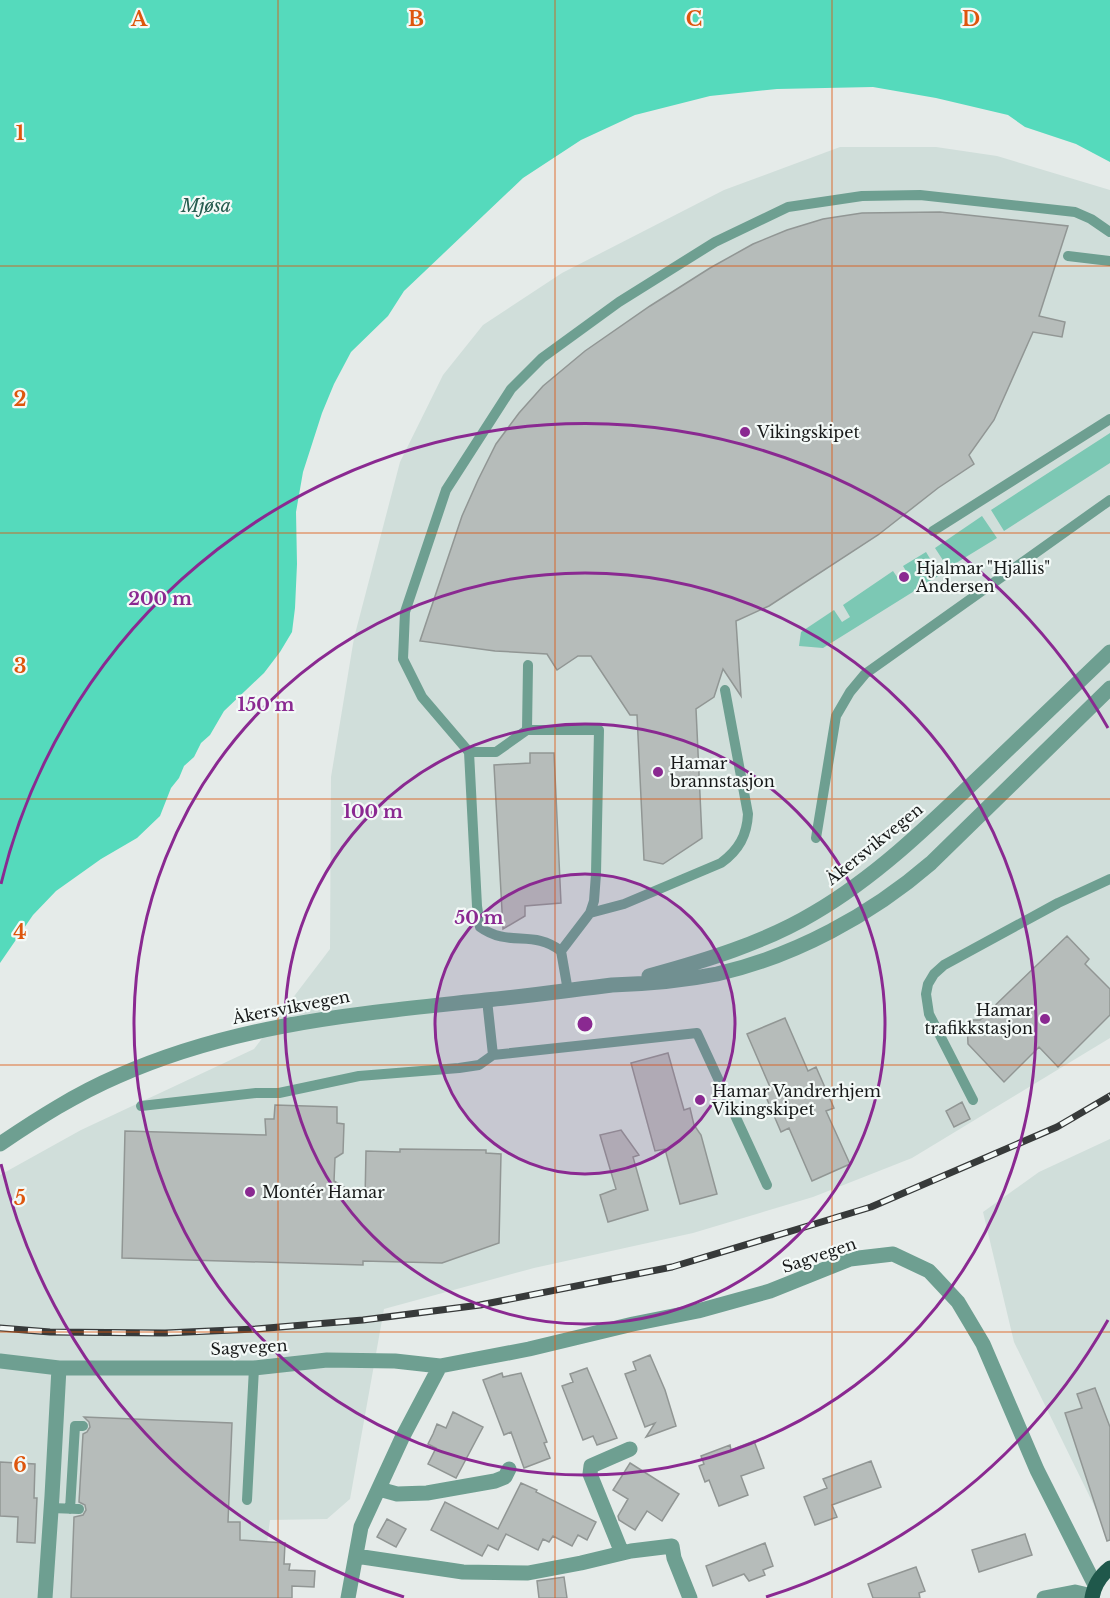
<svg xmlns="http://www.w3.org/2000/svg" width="1110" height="1598" viewBox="0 0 1110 1598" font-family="'Libre Baskerville',serif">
  <rect width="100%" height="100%" fill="#e5ebe9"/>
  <!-- built -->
  <path fill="#d0deda" d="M 840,147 L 936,147 L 997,156 L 1110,190 L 1110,1038 L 912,1158 L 813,1197 L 693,1233 L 534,1268 L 384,1309 L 350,1499 L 327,1519 L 270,1520 L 260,1598 L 0,1598 L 0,1175 L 81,1130 L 254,1049 L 330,949 L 331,777 L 354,638 L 400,462 L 443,375 L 483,325 L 562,273 L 724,190 Z
    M 1110,1139 L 1110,1538 L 1014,1342 L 983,1212 L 1039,1172 Z"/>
  <!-- green -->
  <path fill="#7cc8b4" d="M 1110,433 L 1110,463 L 1004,531 L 991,510 Z
    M 982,516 L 997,538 L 948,568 L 935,548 Z
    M 926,552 L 940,575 L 823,648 L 799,646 L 801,632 L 834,610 L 842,622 L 850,617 L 843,605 L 893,571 L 902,584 L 911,579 L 903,566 Z"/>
  <!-- water -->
  <path fill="#55dabc" d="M 0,0 L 1110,0 L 1110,162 L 1076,144 L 1025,127 L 1008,115 L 936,98 L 873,87 L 777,89 L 710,96 L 635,115 L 581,140 L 523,178 L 404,291 L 388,316 L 351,352 L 334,384 L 322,413 L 303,472 L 296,512 L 297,564 L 295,608 L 292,632 L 280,652 L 264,673 L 224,711 L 210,735 L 201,743 L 194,757 L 184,766 L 179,778 L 171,788 L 160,816 L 137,838 L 101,859 L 56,891 L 33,915 L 0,963 Z"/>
  <!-- building -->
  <path fill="#b6bcba" stroke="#919694" stroke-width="1.5" d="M 940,212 L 1068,226 L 1039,316 L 1065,322 L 1062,337 L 1033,332 L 994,420 L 969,455 L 974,464 L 938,488 L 878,535 L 769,606 L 736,621 L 741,696 L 723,669 L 714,697 L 696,709 L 702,838 L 663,864 L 644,860 L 637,715 L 630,715 L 591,656 L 578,656 L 557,670 L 547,654 L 495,651 L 420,641 L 462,516 L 478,480 L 496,444 L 519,413 L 543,386 L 585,351 L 650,306 L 710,268 L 753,244 L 787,230 L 823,219 L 862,213 Z
    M 530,753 L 554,753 L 561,903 L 525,906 L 525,916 L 503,929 L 494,765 L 530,763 Z
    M 1067,936 L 1089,959 L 1085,964 L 1110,989 L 1110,1015 L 1058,1067 L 1039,1047 L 1004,1082 L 968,1044 L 967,1020 L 980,1020 Z
    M 785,1018 L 808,1071 L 816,1067 L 834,1108 L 826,1111 L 850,1164 L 812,1181 L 789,1128 L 781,1132 L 763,1090 L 770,1087 L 747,1034 Z
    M 668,1053 L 684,1110 L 690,1108 L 694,1125 L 701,1135 L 717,1194 L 680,1204 L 665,1149 L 655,1151 L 631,1063 Z
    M 962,1102 L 970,1119 L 954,1127 L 946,1111 Z
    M 275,1105 L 337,1107 L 337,1123 L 344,1124 L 343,1153 L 335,1158 L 334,1181 L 365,1200 L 366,1151 L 400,1152 L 400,1149 L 486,1150 L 486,1153 L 501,1154 L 499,1243 L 442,1263 L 363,1261 L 363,1265 L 122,1258 L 125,1131 L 266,1135 L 265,1119 L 274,1119 Z
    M 621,1130 L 639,1155 L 633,1157 L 648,1210 L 608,1222 L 600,1195 L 616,1189 L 600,1135 Z
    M 650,1355 L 665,1390 L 676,1426 L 646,1437 L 655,1423 L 645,1427 L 625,1374 L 636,1370 L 633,1362 Z
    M 587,1368 L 617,1438 L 597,1445 L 593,1436 L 583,1440 L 562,1386 L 573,1382 L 570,1374 Z
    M 502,1373 L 503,1377 L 521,1373 L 547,1442 L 544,1443 L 550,1458 L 524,1468 L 511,1432 L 504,1435 L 483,1380 Z
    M 1095,1388 L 1110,1427 L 1110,1540 L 1107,1541 L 1065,1413 L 1082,1408 L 1077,1394 Z
    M 453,1412 L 483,1427 L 456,1478 L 428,1464 L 436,1448 L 428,1444 L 433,1434 L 437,1424 L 446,1428 Z
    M 84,1417 L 232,1423 L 228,1522 L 240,1522 L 240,1540 L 285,1543 L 284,1564 L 290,1564 L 289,1570 L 315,1571 L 314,1587 L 292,1586 L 292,1598 L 71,1598 L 74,1517 L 83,1515 L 86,1510 L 85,1505 L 79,1502 L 83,1434 L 87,1432 L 90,1427 L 89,1422 Z
    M 754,1441 L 764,1468 L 741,1476 L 748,1495 L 719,1506 L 709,1480 L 705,1482 L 699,1466 L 704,1464 L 701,1456 L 730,1445 L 731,1450 Z
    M 871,1461 L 881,1487 L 832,1505 L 837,1517 L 815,1525 L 804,1497 L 827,1488 L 823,1479 Z
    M 0,1462 L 35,1464 L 34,1498 L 37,1498 L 35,1543 L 17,1542 L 18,1517 L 0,1516 Z
    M 630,1463 L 679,1494 L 662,1521 L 647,1511 L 635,1530 L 619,1520 L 618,1516 L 628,1499 L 613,1490 Z
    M 521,1483 L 537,1490 L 536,1492 L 596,1522 L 587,1540 L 578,1535 L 572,1546 L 553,1536 L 549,1542 L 543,1539 L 538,1550 L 506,1534 L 498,1550 L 488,1545 L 482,1556 L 431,1530 L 445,1502 L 498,1529 Z
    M 387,1519 L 406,1529 L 396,1547 L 377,1537 Z
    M 1025,1534 L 1032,1555 L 979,1572 L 972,1550 Z
    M 765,1543 L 773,1566 L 763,1570 L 765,1575 L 749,1581 L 744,1574 L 713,1586 L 706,1566 Z
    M 916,1567 L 925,1591 L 919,1593 L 920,1598 L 873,1598 L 868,1584 Z
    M 564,1577 L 567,1598 L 539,1598 L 537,1581 Z"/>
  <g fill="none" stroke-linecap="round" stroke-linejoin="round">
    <!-- service -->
    <path stroke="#6e9f91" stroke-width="10" d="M 1068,256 L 1110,261
      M 933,531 L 1110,419
      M 527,730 L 528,665
      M 469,752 L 496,752 L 527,730 L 599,730 L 596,874 L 594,901 L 590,913 L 561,951
      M 816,838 L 836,716 L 850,692 L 865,674 L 1110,500
      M 590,913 L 624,904 L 721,863 C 739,850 747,835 748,814 L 725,690
      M 568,991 L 561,951 C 533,929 509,948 480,927 L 477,906 L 469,752 L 422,697 L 403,659 L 405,612 L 446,490 L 511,389 L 542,358 L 619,302 L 715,242 L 788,207 L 862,196 L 920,195 L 1075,212 L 1091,219 L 1110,232
      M 493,1055 L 697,1033 L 767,1185
      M 973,1100 L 929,1014 L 926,994 L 928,984 L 934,974 L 944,965 L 1058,903 L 1110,879
      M 141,1106 L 256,1093 L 279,1093 L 359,1076 L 459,1068 L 479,1065 L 493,1055 L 487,1000
      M 247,1500 L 254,1368
      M 51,1508 L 79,1509
      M 70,1509 L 75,1426 L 83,1426"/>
    <!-- minor -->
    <path stroke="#6e9f91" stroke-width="15" d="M 0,1361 L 59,1368 L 254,1368 L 327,1360 L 395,1361 L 440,1366
      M 379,1489 L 397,1494 L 427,1493 L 495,1481 L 505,1477 L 509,1469
      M 622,1553 L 590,1474 L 591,1466 L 630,1449
      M 356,1556 L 463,1572 L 528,1573 L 581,1563 L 631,1551 L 672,1546 L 674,1558 L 690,1598
      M 45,1598 L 52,1496 L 59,1368
      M 348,1598 L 361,1527 L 402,1438 L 440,1366 L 529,1349 L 633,1324 L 698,1311 L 770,1291 L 850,1259 L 893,1254 L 929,1271 L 958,1302 L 983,1344 L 1037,1470 L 1095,1585
      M 1044,1598 L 1075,1592 L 1092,1596"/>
    <!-- tertiary -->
    <path stroke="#6e9f91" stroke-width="15" d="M 649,976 C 704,961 764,943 814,913 C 874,878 925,829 975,781 C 1020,738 1065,695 1110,652
      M 0,1144 C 37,1119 76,1094 118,1076 C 238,1023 357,1014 486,1000 C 528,996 570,990 612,985 C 647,984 682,981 717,974 C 795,956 871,915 931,863 L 1110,688"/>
    <!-- primary -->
    <path stroke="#1f584b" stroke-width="15" d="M 1092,1598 C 1094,1585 1100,1576 1110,1568"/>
    <!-- rail casing -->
    <g stroke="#373a3a" stroke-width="7">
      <path id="rail" d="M 0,1328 L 50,1332 L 165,1333 L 256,1329 L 363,1320 L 480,1305 L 672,1267 L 871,1207 L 1057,1127 L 1110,1096"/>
    </g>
    <!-- rail -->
    <use href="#rail" stroke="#f3f9f7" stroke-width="4.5" stroke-dasharray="14" stroke-linecap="butt"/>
  </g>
  <!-- grid -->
  <path fill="none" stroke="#de560d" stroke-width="1.5" stroke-opacity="0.55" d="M 278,0 L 278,1598M 555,0 L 555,1598M 832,0 L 832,1598M 0,266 L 1110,266M 0,533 L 1110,533M 0,799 L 1110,799M 0,1065 L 1110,1065M 0,1332 L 1110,1332"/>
  <!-- distance rings -->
  <circle cx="585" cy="1024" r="150" fill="#8a2991" fill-opacity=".12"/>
  <g fill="none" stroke="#8a2991" stroke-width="3">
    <circle cx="585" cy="1024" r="150"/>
    <circle cx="585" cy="1024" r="300"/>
    <circle cx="585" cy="1024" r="451"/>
    <path d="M1108 1320A601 601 0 0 1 766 1597M404 1597A601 601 0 0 1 1 1164M1 884A601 601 0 0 1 1108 728"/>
  </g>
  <!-- markers -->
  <g fill="#8a2991" stroke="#f3f9f7" stroke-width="2">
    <circle cx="745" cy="432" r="6"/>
    <circle cx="904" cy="577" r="6"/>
    <circle cx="658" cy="772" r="6"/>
    <circle cx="1045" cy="1019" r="6"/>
    <circle cx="700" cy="1100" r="6"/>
    <circle cx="250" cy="1192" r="6"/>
  </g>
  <g text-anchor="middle" stroke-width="4.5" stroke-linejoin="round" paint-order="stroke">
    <!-- poi labels -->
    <g font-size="16" fill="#171919" stroke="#f3f9f7" text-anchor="start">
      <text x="757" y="438">Vikingskipet</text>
      <text x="916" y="574">Hjalmar "Hjallis"<tspan x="916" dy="18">Andersen</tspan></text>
      <text x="670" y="769">Hamar<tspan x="670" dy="18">brannstasjon</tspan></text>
      <text x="1033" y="1016" text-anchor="end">Hamar<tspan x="1033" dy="18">trafikkstasjon</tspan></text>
      <text x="712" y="1097">Hamar Vandrerhjem<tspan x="712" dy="18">Vikingskipet</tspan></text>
      <text x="262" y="1198">Montér Hamar</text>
    </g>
    <!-- street labels -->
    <g font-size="16" fill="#171919" stroke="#f3f9f7">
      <text transform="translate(874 844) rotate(-39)" y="6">Åkersvikvegen</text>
      <text transform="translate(291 1007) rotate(-11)" y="6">Åkersvikvegen</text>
      <text transform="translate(819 1255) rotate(-19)" y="6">Sagvegen</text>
      <text transform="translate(249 1347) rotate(-3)" y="6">Sagvegen</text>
    </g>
    <!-- water labels -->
    <g font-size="18" font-style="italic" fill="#265c4f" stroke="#f3f9f7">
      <text x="206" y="212">Mjøsa</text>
    </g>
  </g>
  <g font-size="20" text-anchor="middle" font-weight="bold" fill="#de560d" stroke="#f3f9f7" stroke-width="4.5" stroke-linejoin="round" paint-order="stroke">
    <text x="139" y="26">A</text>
    <text x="416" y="26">B</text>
    <text x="694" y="26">C</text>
    <text x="971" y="26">D</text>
    <text x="20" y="140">1</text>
    <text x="20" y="406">2</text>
    <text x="20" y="673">3</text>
    <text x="20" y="939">4</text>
    <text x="20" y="1205">5</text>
    <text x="20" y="1472">6</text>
  </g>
  <circle cx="585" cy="1024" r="9" fill="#8a2991" stroke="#f3f9f7" stroke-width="3"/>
  <g font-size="18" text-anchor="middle" font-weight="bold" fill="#8a2991" stroke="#f3f9f7" stroke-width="4.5" stroke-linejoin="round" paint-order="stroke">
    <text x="160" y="605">200 m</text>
    <text x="266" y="711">150 m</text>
    <text x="373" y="818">100 m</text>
    <text x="479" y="924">50 m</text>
  </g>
</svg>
